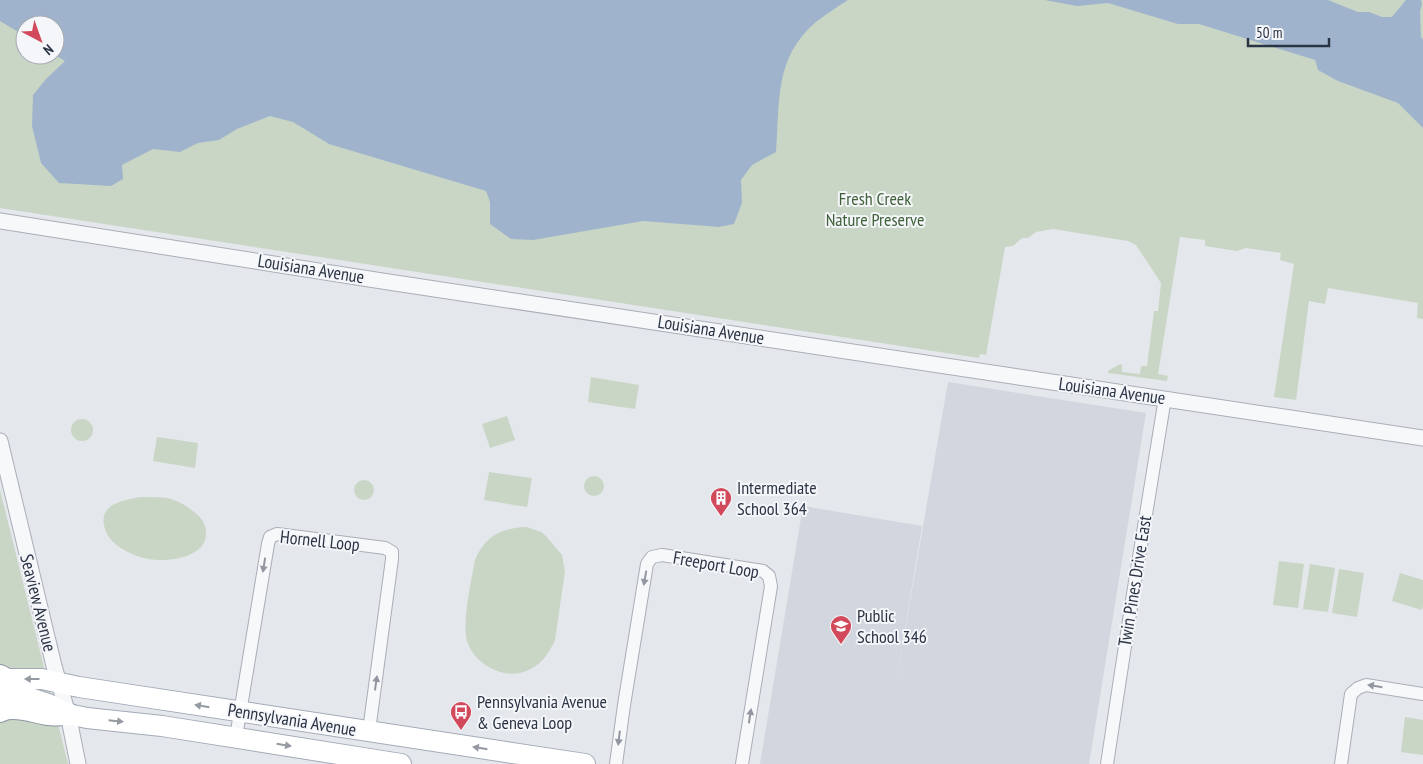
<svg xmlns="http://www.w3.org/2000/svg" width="1423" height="764" viewBox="0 0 1423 764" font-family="'PT Sans Narrow',sans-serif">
  <rect width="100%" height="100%" fill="#e4e7ec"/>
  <!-- built -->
  <path fill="#d2d6de" d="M 948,382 L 1146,413 L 1089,764 L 760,764 L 803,506 L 922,526 L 896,683 Z"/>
  <!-- green -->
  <path fill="#c9d6c5" d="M 840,0 L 1127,0 L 1321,55 L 1403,98 L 1423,117 L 1423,319 L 1417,318 L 1418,303 L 1328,288 L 1325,304 L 1309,301 L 1296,400 L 1274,397 L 1294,264 L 1280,260 L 1281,253 L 1246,248 L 1237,251 L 1205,246 L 1205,240 L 1180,237 L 1158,374 L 1168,376 L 1167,381 L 1108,373 L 1108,371 L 1120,364 L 1122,365 L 1122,372 L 1140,374 L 1141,366 L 1147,366 L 1154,311 L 1158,311 L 1161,283 L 1136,245 L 1128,241 L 1053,229 L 1036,232 L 1028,238 L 1022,238 L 1013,246 L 1005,247 L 986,355 L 980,354 L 979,358 L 0,208 L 0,13 L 25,29 L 25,55 L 55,55 L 55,47 L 226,114 L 785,47 Z
    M 1299,0 L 1423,0 L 1423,55 L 1386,33 Z
    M 591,377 L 639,385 L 635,409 L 588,402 Z
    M 507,416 L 515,440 L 490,448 L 482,424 Z
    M71 430a11 11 0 1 1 22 0a11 11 0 1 1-22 0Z
    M 157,437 L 198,443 L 195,468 L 153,461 Z
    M 489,472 L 532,478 L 527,507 L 484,500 Z
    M584 486a10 10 0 1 1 20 0a10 10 0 1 1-20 0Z
    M354 490a10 10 0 1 1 20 0a10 10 0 1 1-20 0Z
    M 0,490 L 68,764 L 0,764 Z
    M 141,497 C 149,497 159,497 167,498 C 177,500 187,506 194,512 C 202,518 206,524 206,534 C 206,554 178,560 162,560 C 152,560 141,558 132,554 C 121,549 109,542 105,529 C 97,504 123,500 141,497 Z
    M 527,527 L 541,532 L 547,537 L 562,555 L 565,571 L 555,640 C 549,654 539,668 523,672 C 501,679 474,663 467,641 C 462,621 471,582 475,560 C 485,536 501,528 527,527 Z
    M 1279,561 L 1304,564 L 1298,608 L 1273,605 Z
    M 1310,564 L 1335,568 L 1328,612 L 1303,609 Z
    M 1339,569 L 1364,573 L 1357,617 L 1332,613 Z
    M 1400,573 L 1423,580 L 1423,606 L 1422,610 L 1392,601 Z
    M 1405,717 L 1423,720 L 1423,755 L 1401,752 Z"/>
  <!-- water -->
  <path fill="#9fb4cc" d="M 0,0 L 848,0 C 837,7 826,14 816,22 C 774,58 780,101 776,152 L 752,165 L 741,180 L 742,203 L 734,224 L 719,227 L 643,221 L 533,240 L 511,239 L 490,224 L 490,202 L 486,191 L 329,144 L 293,122 L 270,116 L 237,129 L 219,140 L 198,143 L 180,152 L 153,149 L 122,165 L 123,179 L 111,186 L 59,183 L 41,163 L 32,126 L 33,95 L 46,79 L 65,61 L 55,55 L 55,25 L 25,25 L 25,36 L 0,21 Z
    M 1045,0 L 1328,0 L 1358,12 L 1369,12 L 1382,17 L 1392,17 L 1406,0 L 1421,0 L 1422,5 L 1420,11 L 1421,37 L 1423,40 L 1423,128 L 1398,103 L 1338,81 L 1318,70 L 1315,60 L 1199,24 L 1178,24 L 1108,3 L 1077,6 Z"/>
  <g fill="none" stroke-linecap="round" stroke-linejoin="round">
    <!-- minor casing -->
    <g stroke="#a9aeb7" stroke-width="14">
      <path id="minor" d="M 236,737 L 268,544 L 270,537 L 277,534 L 385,548 L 392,552 L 392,559 L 369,731
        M 616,764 L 624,705 L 647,564 L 652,557 L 662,555 L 763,571 L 769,576 L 771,586 L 742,764
        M 1107,764 L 1133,594 L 1165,398
        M 1341,764 L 1351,694 L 1358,688 L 1366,685 L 1423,694"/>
    </g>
    <!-- tertiary casing -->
    <g stroke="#a9aeb7" stroke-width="17">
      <path id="tertiary" d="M 0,221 L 395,283 L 1423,438
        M 0,441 L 54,666 L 68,714 L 78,764"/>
    </g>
    <!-- primary casing -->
    <g stroke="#a3abb8" stroke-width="22">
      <path id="primary" d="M 0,679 L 42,679 L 79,687 L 585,764
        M 0,695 L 27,697 L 48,704 L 68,714 L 87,718 L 162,726 L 401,764"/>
    </g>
    <!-- motorway casing -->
    <g stroke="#8b94a3" stroke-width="24">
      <path id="motorway" d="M 0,676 L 5,679
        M 0,711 C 13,703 34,712 48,714 C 54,715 61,714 68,714"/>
    </g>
    <!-- minor -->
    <use href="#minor" stroke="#f7f8fa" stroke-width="12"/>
    <!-- tertiary -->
    <use href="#tertiary" stroke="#f7f8fa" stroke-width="15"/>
    <!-- primary -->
    <use href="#primary" stroke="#fff" stroke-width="20"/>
    <!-- motorway -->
    <use href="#motorway" stroke="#fff" stroke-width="22"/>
  </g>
  <!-- one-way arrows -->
  <defs><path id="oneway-solid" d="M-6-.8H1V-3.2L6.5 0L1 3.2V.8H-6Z" transform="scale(1.25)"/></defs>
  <g fill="#9196a0">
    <use href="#oneway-solid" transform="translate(264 565) rotate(99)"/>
    <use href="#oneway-solid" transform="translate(645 578) rotate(100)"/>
    <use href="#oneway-solid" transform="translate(376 683) rotate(-82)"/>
    <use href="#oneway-solid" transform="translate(1375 686) rotate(-171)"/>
    <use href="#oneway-solid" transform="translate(750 716) rotate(-81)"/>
    <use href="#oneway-solid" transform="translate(619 738) rotate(97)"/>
  </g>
  <g fill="#959aa2">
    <use href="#oneway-solid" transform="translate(32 679) rotate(-180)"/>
    <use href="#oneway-solid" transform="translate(202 706) rotate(-171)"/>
    <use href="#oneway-solid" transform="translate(116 721) rotate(6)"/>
    <use href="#oneway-solid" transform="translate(284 745) rotate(9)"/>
    <use href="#oneway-solid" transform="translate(480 748) rotate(-171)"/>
  </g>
  <!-- icons -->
  <defs>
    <g id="building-pin" transform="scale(1.125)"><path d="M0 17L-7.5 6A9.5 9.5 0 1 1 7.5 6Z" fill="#d1495b" stroke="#f4f6f9"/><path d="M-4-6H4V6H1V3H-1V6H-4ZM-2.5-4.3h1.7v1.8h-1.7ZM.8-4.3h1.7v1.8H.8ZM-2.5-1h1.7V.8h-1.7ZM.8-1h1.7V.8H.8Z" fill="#fff"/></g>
    <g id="school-pin" transform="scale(1.125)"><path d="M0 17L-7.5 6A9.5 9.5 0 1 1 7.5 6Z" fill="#d1495b" stroke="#f4f6f9"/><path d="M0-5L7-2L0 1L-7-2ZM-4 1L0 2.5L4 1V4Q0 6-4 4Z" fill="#fff"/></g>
    <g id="bus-pin" transform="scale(1.125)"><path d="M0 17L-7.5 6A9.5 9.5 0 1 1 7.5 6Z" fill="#d1495b" stroke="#f4f6f9"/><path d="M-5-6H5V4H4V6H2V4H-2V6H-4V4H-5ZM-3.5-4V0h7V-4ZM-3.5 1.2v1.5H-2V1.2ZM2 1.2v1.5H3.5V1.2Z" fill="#fff"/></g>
  </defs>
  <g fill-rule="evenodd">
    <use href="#building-pin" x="721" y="498"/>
    <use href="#school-pin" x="841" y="626"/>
    <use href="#bus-pin" x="461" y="712"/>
  </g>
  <g text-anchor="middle" stroke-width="4" stroke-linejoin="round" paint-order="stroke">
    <!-- park labels -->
    <g font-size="18" fill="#3f6138" stroke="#f4f6f9">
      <text x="875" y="205">Fresh Creek<tspan x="875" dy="21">Nature Preserve</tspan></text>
    </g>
    <!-- street labels -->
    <g font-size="18" fill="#2b3445" stroke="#f4f6f9">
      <text transform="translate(311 269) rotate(9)" y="6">Louisiana Avenue</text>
      <text transform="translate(711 330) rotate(9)" y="6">Louisiana Avenue</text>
      <text transform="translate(1112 391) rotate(8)" y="6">Louisiana Avenue</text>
      <text transform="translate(320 541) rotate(6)" y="6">Hornell Loop</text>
      <text transform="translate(716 565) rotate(10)" y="6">Freeport Loop</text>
      <text transform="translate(1135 581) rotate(-81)" y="6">Twin Pines Drive East</text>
      <text transform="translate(38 603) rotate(76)" y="6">Seaview Avenue</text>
      <text transform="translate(292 720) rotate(9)" y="6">Pennsylvania Avenue</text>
    </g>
    <!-- poi labels -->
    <g font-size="18" fill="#2b3445" stroke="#f4f6f9" text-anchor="start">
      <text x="737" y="494">Intermediate<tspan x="737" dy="21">School 364</tspan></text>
      <text x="857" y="622">Public<tspan x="857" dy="21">School 346</tspan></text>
      <text x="477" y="708">Pennsylvania Avenue<tspan x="477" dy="21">&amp; Geneva Loop</tspan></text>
    </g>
  </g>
  <!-- north arrow -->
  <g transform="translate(40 40) rotate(139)"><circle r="24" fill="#f4f6f9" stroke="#a4a8b1"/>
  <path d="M0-4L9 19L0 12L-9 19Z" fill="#d1495b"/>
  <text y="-8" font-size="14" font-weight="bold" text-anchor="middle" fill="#2b3445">N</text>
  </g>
  <!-- scale -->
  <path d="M1248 38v8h81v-8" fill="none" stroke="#2b3445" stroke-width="2.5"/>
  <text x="1256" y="38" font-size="15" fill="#2b3445" stroke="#f4f6f9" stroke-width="4" paint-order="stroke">50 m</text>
</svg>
